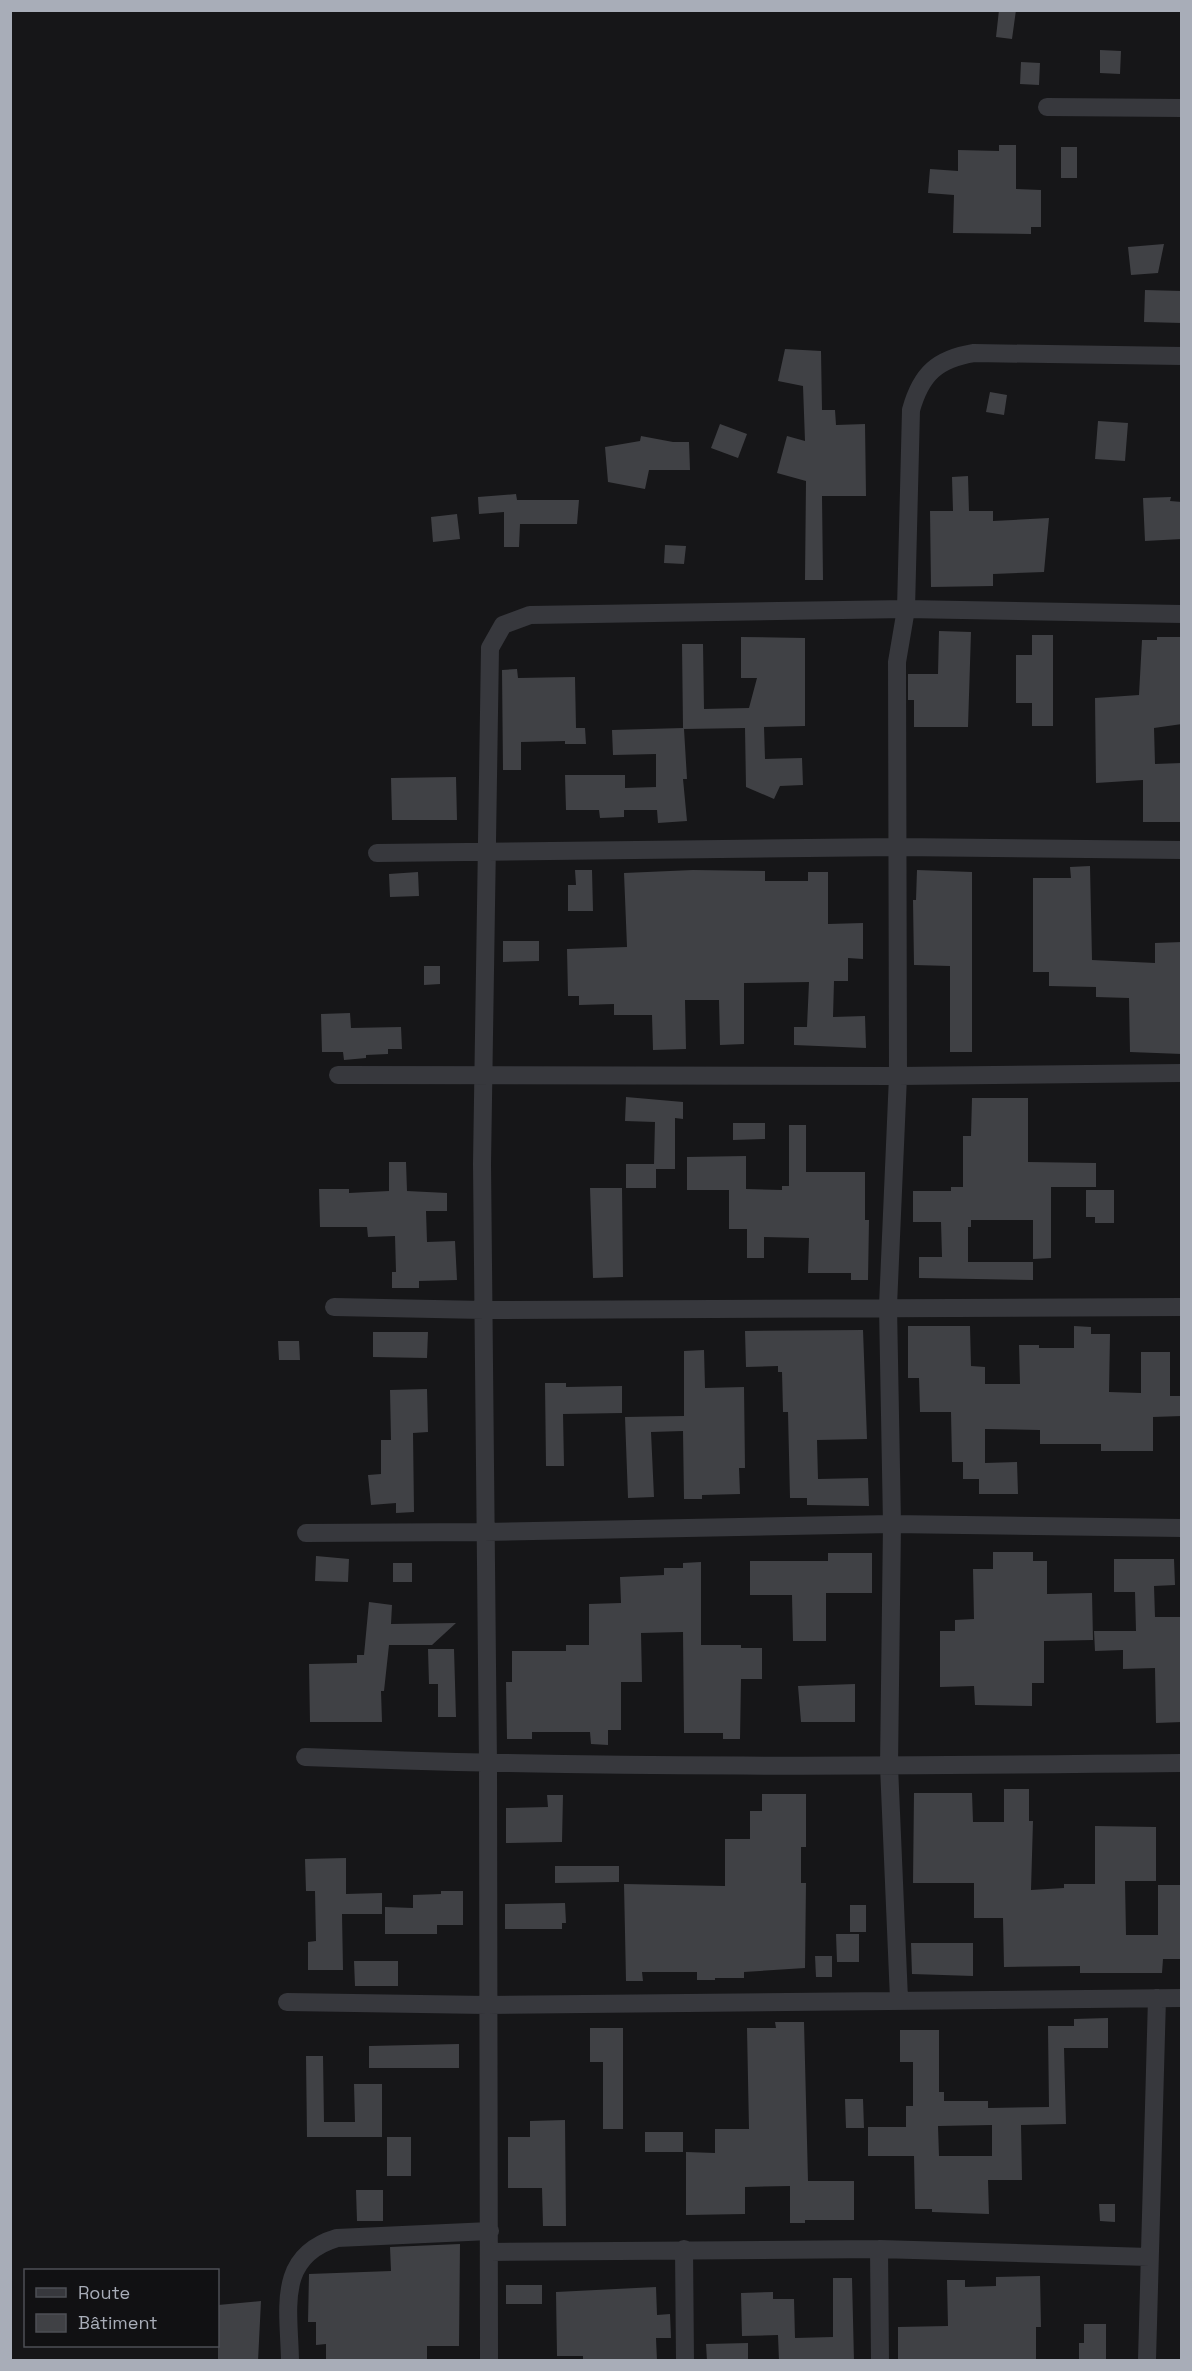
<svg xmlns="http://www.w3.org/2000/svg" width="1192" height="2371" viewBox="0 0 1192 2371" font-family="'Space Grotesk',sans-serif">
  <rect width="100%" height="100%" fill="#161618"/>
  <!-- building -->
  <path fill="#404145" fill-rule="evenodd" d="M 999,10 L 1016,10 L 1012,39 L 996,37 Z
    M 1100,50 L 1121,51 L 1120,74 L 1100,73 Z
    M 1021,62 L 1040,63 L 1039,85 L 1020,84 Z
    M 999,145 L 1016,145 L 1016,189 L 1041,190 L 1041,227 L 1031,227 L 1031,234 L 953,233 L 954,195 L 928,193 L 930,169 L 958,171 L 958,150 L 999,151 Z
    M 1061,147 L 1077,147 L 1077,178 L 1061,178 Z
    M 1164,244 L 1158,273 L 1131,275 L 1128,247 Z
    M 1145,290 L 1182,291 L 1182,323 L 1144,322 Z
    M 785,349 L 821,351 L 822,410 L 835,410 L 836,425 L 865,424 L 866,496 L 822,496 L 823,580 L 805,580 L 806,481 L 777,473 L 787,436 L 805,441 L 803,386 L 778,381 Z
    M 990,392 L 1007,395 L 1004,415 L 986,412 Z
    M 1098,421 L 1128,423 L 1125,461 L 1095,459 Z
    M 720,424 L 747,434 L 738,458 L 711,448 Z
    M 641,436 L 673,442 L 689,442 L 690,470 L 649,470 L 645,489 L 608,482 L 605,447 L 640,441 Z
    M 968,476 L 969,511 L 993,511 L 993,521 L 1049,518 L 1044,572 L 993,574 L 993,586 L 931,587 L 930,511 L 953,511 L 952,477 Z
    M 516,494 L 517,500 L 579,500 L 577,524 L 520,524 L 519,547 L 504,547 L 504,512 L 479,514 L 478,497 Z
    M 1171,497 L 1170,501 L 1182,502 L 1182,539 L 1145,541 L 1143,498 Z
    M 457,514 L 460,539 L 433,542 L 431,517 Z
    M 665,545 L 686,546 L 684,564 L 664,563 Z
    M 939,631 L 971,632 L 968,727 L 914,727 L 914,700 L 908,700 L 908,674 L 938,674 Z
    M 1032,635 L 1053,635 L 1053,726 L 1032,726 L 1032,703 L 1016,703 L 1016,655 L 1032,655 Z
    M 741,637 L 805,638 L 805,726 L 764,727 L 765,759 L 802,758 L 803,785 L 780,786 L 774,799 L 746,787 L 745,728 L 684,729 L 687,779 L 683,779 L 687,821 L 658,823 L 657,810 L 624,810 L 624,817 L 600,818 L 599,810 L 566,810 L 565,775 L 625,775 L 625,788 L 656,787 L 656,754 L 613,755 L 612,730 L 683,728 L 682,644 L 703,644 L 704,709 L 749,708 L 757,678 L 741,678 Z
    M 1157,637 L 1182,637 L 1182,724 L 1154,728 L 1155,764 L 1182,763 L 1181,822 L 1143,822 L 1143,780 L 1096,783 L 1095,698 L 1139,695 L 1142,640 L 1157,640 Z
    M 517,669 L 518,678 L 575,677 L 576,728 L 585,728 L 586,744 L 565,744 L 565,741 L 521,742 L 521,770 L 503,770 L 502,670 Z
    M 456,777 L 457,820 L 392,820 L 391,778 Z
    M 1090,866 L 1092,960 L 1155,963 L 1155,943 L 1182,942 L 1182,1054 L 1130,1052 L 1129,998 L 1096,997 L 1096,987 L 1049,986 L 1049,972 L 1033,972 L 1033,878 L 1071,878 L 1070,867 Z
    M 575,870 L 592,870 L 593,911 L 568,911 L 568,885 L 576,885 Z
    M 693,870 L 765,871 L 765,881 L 808,881 L 808,872 L 828,872 L 828,924 L 863,923 L 863,959 L 848,958 L 848,981 L 834,981 L 833,1017 L 865,1016 L 866,1048 L 794,1045 L 794,1027 L 807,1027 L 809,982 L 744,983 L 744,1044 L 720,1045 L 719,1000 L 685,1000 L 686,1049 L 653,1050 L 652,1015 L 614,1015 L 614,1004 L 579,1005 L 579,996 L 568,996 L 567,949 L 627,947 L 624,873 Z
    M 917,870 L 972,872 L 972,1052 L 950,1052 L 950,966 L 914,965 L 913,900 L 916,900 Z
    M 418,872 L 419,896 L 390,897 L 389,874 Z
    M 503,941 L 539,941 L 539,961 L 503,962 Z
    M 424,966 L 440,966 L 440,984 L 424,985 Z
    M 350,1013 L 351,1028 L 401,1027 L 402,1049 L 388,1049 L 388,1054 L 366,1055 L 366,1058 L 344,1060 L 343,1052 L 322,1052 L 321,1014 Z
    M 626,1097 L 683,1102 L 683,1119 L 675,1118 L 675,1169 L 656,1169 L 656,1188 L 626,1188 L 626,1164 L 654,1164 L 655,1122 L 625,1121 Z
    M 972,1098 L 1028,1098 L 1028,1162 L 1096,1163 L 1096,1187 L 1051,1187 L 1051,1258 L 1033,1259 L 1033,1220 L 971,1220 L 971,1227 L 968,1227 L 968,1262 L 1033,1262 L 1033,1280 L 919,1278 L 919,1257 L 942,1257 L 941,1222 L 913,1222 L 913,1191 L 951,1191 L 951,1187 L 963,1187 L 963,1136 L 971,1136 Z
    M 733,1123 L 765,1123 L 765,1139 L 733,1140 Z
    M 789,1125 L 806,1125 L 806,1172 L 865,1172 L 865,1220 L 869,1220 L 868,1280 L 851,1280 L 851,1273 L 808,1273 L 809,1238 L 764,1237 L 764,1258 L 747,1258 L 747,1229 L 729,1229 L 729,1190 L 687,1190 L 687,1157 L 746,1156 L 746,1189 L 782,1190 L 782,1186 L 789,1186 Z
    M 389,1162 L 406,1162 L 407,1191 L 447,1193 L 447,1211 L 426,1211 L 427,1242 L 455,1241 L 457,1280 L 419,1281 L 419,1288 L 392,1288 L 392,1272 L 396,1272 L 395,1236 L 368,1237 L 367,1227 L 320,1227 L 319,1189 L 349,1189 L 349,1193 L 389,1191 Z
    M 590,1188 L 622,1188 L 623,1277 L 593,1278 Z
    M 1086,1190 L 1114,1190 L 1114,1223 L 1095,1223 L 1095,1217 L 1086,1217 Z
    M 908,1326 L 970,1326 L 971,1366 L 985,1367 L 985,1384 L 1020,1384 L 1019,1345 L 1039,1345 L 1039,1348 L 1074,1348 L 1074,1326 L 1091,1327 L 1091,1334 L 1110,1334 L 1109,1392 L 1141,1393 L 1141,1352 L 1170,1352 L 1170,1396 L 1182,1396 L 1182,1416 L 1153,1417 L 1153,1451 L 1101,1451 L 1101,1444 L 1040,1444 L 1040,1430 L 985,1429 L 985,1463 L 1017,1462 L 1018,1494 L 979,1494 L 979,1479 L 963,1479 L 963,1462 L 952,1462 L 951,1412 L 920,1412 L 919,1378 L 908,1378 Z
    M 863,1330 L 867,1439 L 817,1440 L 818,1479 L 868,1478 L 869,1506 L 807,1505 L 807,1498 L 790,1498 L 788,1412 L 783,1412 L 782,1372 L 778,1372 L 778,1366 L 746,1367 L 745,1331 Z
    M 373,1332 L 428,1332 L 427,1358 L 373,1357 Z
    M 278,1341 L 299,1341 L 300,1360 L 279,1360 Z
    M 704,1350 L 705,1388 L 744,1387 L 745,1468 L 739,1468 L 740,1494 L 702,1495 L 702,1499 L 684,1499 L 683,1431 L 651,1432 L 654,1497 L 628,1498 L 625,1417 L 684,1416 L 684,1351 Z
    M 545,1383 L 566,1383 L 566,1387 L 622,1386 L 622,1413 L 563,1414 L 564,1466 L 546,1466 Z
    M 427,1389 L 428,1432 L 413,1433 L 414,1512 L 396,1513 L 396,1503 L 371,1505 L 368,1475 L 381,1474 L 381,1440 L 391,1440 L 390,1390 Z
    M 993,1552 L 1033,1552 L 1033,1561 L 1047,1561 L 1047,1594 L 1092,1593 L 1093,1640 L 1044,1641 L 1044,1683 L 1032,1683 L 1032,1706 L 975,1705 L 974,1686 L 940,1687 L 940,1631 L 955,1631 L 955,1620 L 974,1619 L 973,1569 L 993,1569 Z
    M 828,1553 L 872,1553 L 872,1593 L 826,1593 L 826,1641 L 793,1641 L 792,1595 L 750,1595 L 750,1561 L 828,1561 Z
    M 316,1556 L 349,1559 L 348,1582 L 315,1581 Z
    M 1114,1559 L 1174,1559 L 1175,1585 L 1154,1586 L 1155,1617 L 1182,1617 L 1182,1722 L 1156,1723 L 1155,1668 L 1123,1669 L 1123,1650 L 1095,1651 L 1094,1631 L 1136,1631 L 1135,1592 L 1114,1592 Z
    M 701,1562 L 701,1645 L 741,1645 L 741,1648 L 762,1648 L 762,1679 L 741,1679 L 740,1739 L 723,1739 L 723,1733 L 684,1733 L 683,1632 L 641,1633 L 642,1682 L 621,1682 L 621,1730 L 608,1730 L 608,1745 L 591,1744 L 590,1732 L 532,1732 L 532,1739 L 507,1739 L 506,1682 L 512,1682 L 512,1651 L 566,1651 L 566,1645 L 589,1645 L 589,1604 L 621,1603 L 620,1577 L 664,1575 L 664,1568 L 683,1568 L 683,1563 Z
    M 393,1563 L 412,1563 L 412,1582 L 393,1582 Z
    M 369,1602 L 392,1605 L 391,1624 L 456,1623 L 432,1645 L 389,1645 L 384,1691 L 381,1691 L 382,1722 L 310,1722 L 309,1664 L 357,1663 L 357,1655 L 364,1655 Z
    M 428,1649 L 454,1649 L 456,1717 L 438,1717 L 438,1684 L 429,1684 Z
    M 855,1684 L 855,1722 L 801,1722 L 798,1686 Z
    M 1004,1789 L 1029,1789 L 1029,1821 L 1033,1821 L 1031,1890 L 1064,1888 L 1064,1884 L 1095,1884 L 1095,1826 L 1156,1827 L 1156,1881 L 1125,1881 L 1126,1935 L 1158,1935 L 1158,1885 L 1182,1885 L 1182,1959 L 1163,1959 L 1162,1973 L 1080,1973 L 1080,1966 L 1004,1967 L 1003,1918 L 974,1918 L 974,1883 L 913,1883 L 914,1793 L 972,1793 L 973,1822 L 1004,1822 Z
    M 762,1794 L 806,1794 L 806,1847 L 801,1847 L 801,1883 L 806,1883 L 805,1968 L 744,1972 L 744,1978 L 715,1978 L 715,1980 L 697,1980 L 697,1972 L 642,1972 L 643,1981 L 626,1981 L 624,1884 L 725,1886 L 725,1839 L 750,1839 L 750,1811 L 762,1811 Z
    M 547,1795 L 563,1795 L 562,1842 L 506,1843 L 506,1808 L 548,1807 Z
    M 346,1858 L 346,1894 L 382,1893 L 382,1914 L 342,1914 L 343,1970 L 308,1970 L 308,1942 L 316,1941 L 315,1891 L 306,1891 L 305,1859 Z
    M 555,1866 L 619,1866 L 619,1882 L 555,1883 Z
    M 441,1891 L 463,1891 L 463,1925 L 437,1925 L 437,1934 L 385,1934 L 385,1907 L 413,1908 L 413,1895 L 441,1894 Z
    M 565,1903 L 566,1923 L 562,1923 L 562,1929 L 505,1929 L 505,1904 Z
    M 850,1905 L 866,1905 L 866,1932 L 850,1932 Z
    M 836,1934 L 859,1934 L 859,1962 L 837,1962 Z
    M 911,1943 L 973,1943 L 973,1976 L 912,1974 Z
    M 815,1956 L 832,1956 L 832,1977 L 816,1977 Z
    M 354,1961 L 398,1961 L 398,1986 L 355,1986 Z
    M 1108,2018 L 1108,2048 L 1064,2048 L 1066,2124 L 1021,2125 L 1022,2180 L 988,2180 L 989,2214 L 932,2212 L 932,2209 L 915,2209 L 914,2156 L 868,2156 L 868,2127 L 906,2127 L 906,2106 L 913,2106 L 913,2062 L 900,2062 L 900,2030 L 939,2030 L 939,2092 L 944,2092 L 944,2101 L 988,2101 L 988,2108 L 1049,2107 L 1048,2026 L 1074,2026 L 1074,2019 ZM 992,2125 L 992,2156 L 939,2156 L 938,2126 Z
    M 775,2022 L 804,2022 L 808,2181 L 854,2181 L 854,2220 L 805,2220 L 805,2223 L 790,2223 L 790,2186 L 745,2187 L 745,2214 L 686,2215 L 686,2152 L 715,2153 L 715,2129 L 749,2129 L 747,2028 L 776,2028 Z
    M 590,2028 L 623,2028 L 623,2129 L 603,2129 L 603,2062 L 590,2062 Z
    M 459,2044 L 459,2068 L 369,2068 L 369,2046 Z
    M 306,2056 L 323,2056 L 324,2122 L 355,2122 L 354,2084 L 382,2084 L 382,2137 L 307,2137 Z
    M 845,2099 L 863,2099 L 864,2128 L 846,2128 Z
    M 565,2120 L 566,2226 L 543,2226 L 542,2188 L 508,2188 L 508,2137 L 530,2137 L 530,2121 Z
    M 645,2132 L 683,2132 L 683,2152 L 645,2152 Z
    M 387,2137 L 411,2137 L 411,2176 L 387,2176 Z
    M 356,2190 L 383,2190 L 383,2221 L 357,2221 Z
    M 1099,2204 L 1115,2204 L 1115,2222 L 1100,2221 Z
    M 460,2244 L 459,2346 L 427,2346 L 427,2361 L 326,2361 L 326,2344 L 316,2345 L 316,2322 L 308,2322 L 309,2274 L 391,2271 L 390,2247 Z
    M 1040,2276 L 1041,2327 L 1036,2327 L 1036,2361 L 898,2361 L 898,2327 L 948,2326 L 947,2280 L 965,2280 L 965,2287 L 996,2286 L 996,2277 Z
    M 833,2278 L 852,2278 L 854,2361 L 779,2361 L 778,2335 L 742,2336 L 741,2293 L 773,2292 L 773,2299 L 794,2299 L 795,2338 L 833,2337 Z
    M 506,2285 L 542,2285 L 542,2304 L 506,2304 Z
    M 656,2287 L 657,2315 L 670,2314 L 671,2338 L 656,2338 L 657,2361 L 583,2361 L 583,2356 L 557,2356 L 556,2292 Z
    M 261,2301 L 258,2361 L 218,2361 L 218,2305 Z
    M 1084,2324 L 1106,2324 L 1106,2361 L 1079,2361 L 1079,2343 L 1084,2343 Z
    M 748,2343 L 748,2361 L 707,2361 L 706,2344 Z"/>
  <g fill="none" stroke-linecap="round" stroke-linejoin="round">
    <!-- street -->
    <path stroke="#37383d" stroke-width="18" d="M 1047,107 L 1182,108
      M 377,853 L 898,847 L 1182,850
      M 338,1075 L 898,1076 L 1182,1073
      M 334,1307 L 484,1310 L 1182,1307
      M 306,1533 L 484,1532 L 892,1524 L 1182,1528
      M 305,1757 C 597,1769 889,1766 1182,1763
      M 899,1999 L 889,1766 L 892,1524 L 888,1306 L 898,1076 L 897,662 L 906,609 L 911,410 C 921,374 937,359 974,353 L 1182,356
      M 287,2002 L 487,2005 L 1182,1998
      M 684,2249 L 685,2360
      M 879,2249 L 880,2360
      M 490,2252 L 879,2249 L 1149,2257
      M 290,2360 C 289,2309 276,2256 337,2238 L 490,2231
      M 489,2360 L 488,1764 L 482,1164 L 490,648 L 503,625 L 530,615 L 906,609 L 1182,614
      M 1147,2360 L 1157,1998"/>
  </g>
  <!-- border -->
  <rect width="1192" height="2371" fill="none" stroke="#a8adb8" stroke-width="24"/>
  <!-- legend -->
  <rect x="24" y="2269" width="195" height="78" fill="#111113" stroke="#4d4f55" stroke-width="1.5"/>
  <rect x="36" y="2288" width="30" height="9" fill="#37383d" stroke="#4d4f55" stroke-width="1.5"/>
  <text x="78" y="2299" font-size="18" fill="#a8adb8">Route</text>
  <rect x="36" y="2314" width="30" height="18" fill="#404145" stroke="#4d4f55" stroke-width="1.5"/>
  <text x="78" y="2329" font-size="18" fill="#a8adb8">Bâtiment</text>
</svg>
